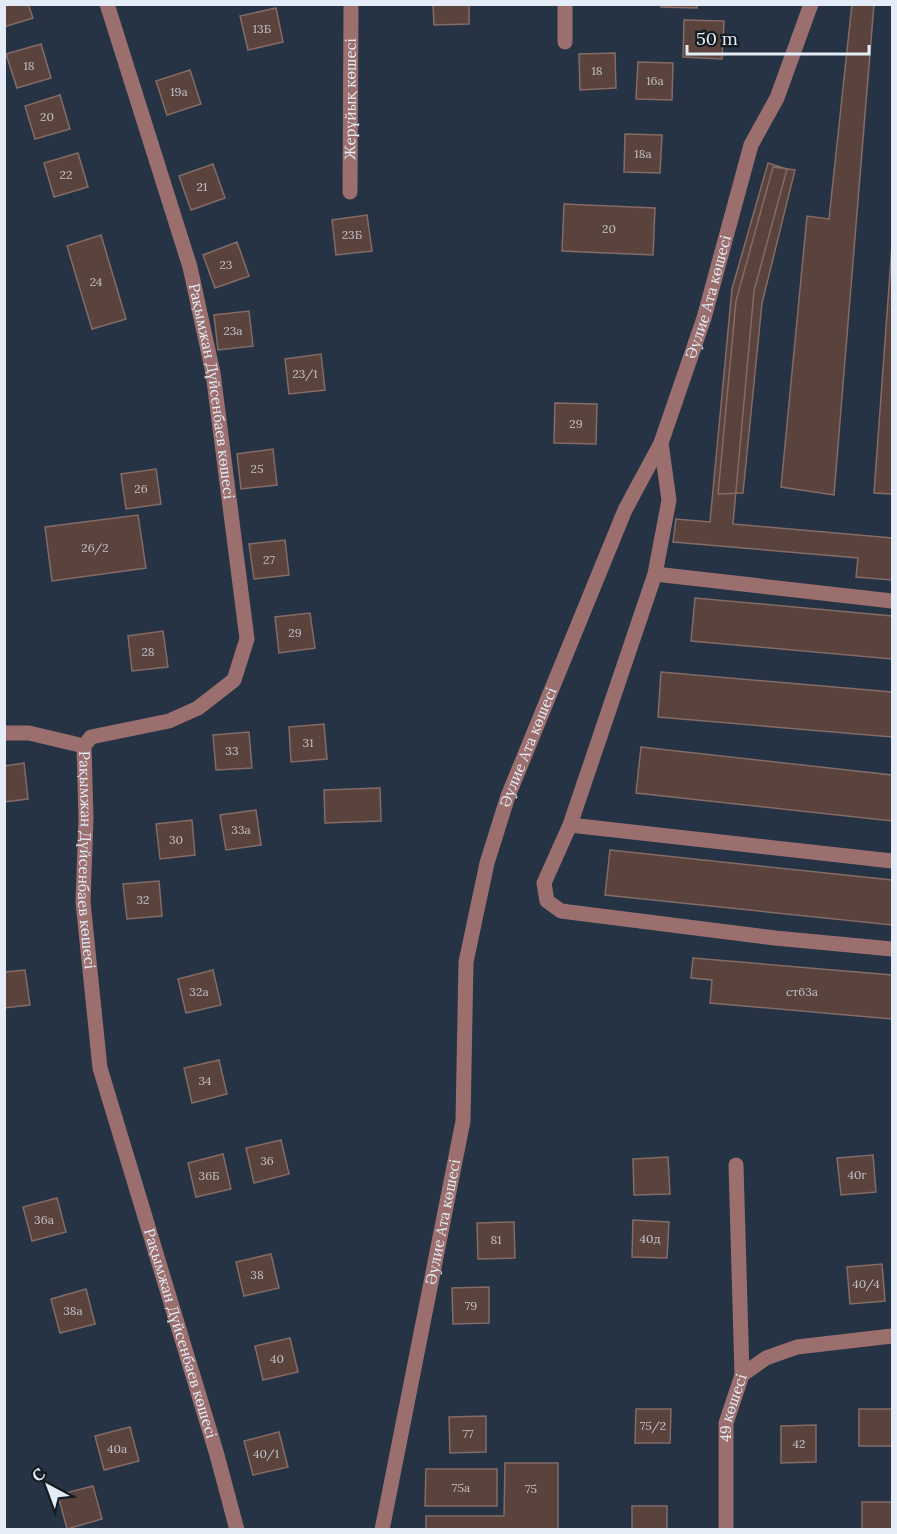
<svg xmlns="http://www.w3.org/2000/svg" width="897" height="1534" viewBox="0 0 897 1534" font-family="Lora,serif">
  <rect width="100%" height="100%" fill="#263344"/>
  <!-- building -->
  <path fill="#5a423d" stroke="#856b65" stroke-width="1.5" d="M 4,4 L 28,4 L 33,18 L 4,27 Z
    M 433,4 L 469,4 L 469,24 L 434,25 Z
    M 661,4 L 697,4 L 697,8 L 661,7 Z
    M 852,4 L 874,4 L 834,495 L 781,487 L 807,216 L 829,219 Z
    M 276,8 L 283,42 L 248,50 L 240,16 Z
    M 684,20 L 724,21 L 722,59 L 683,57 Z
    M 41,44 L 51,78 L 17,88 L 6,54 Z
    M 615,53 L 616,88 L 580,90 L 579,54 Z
    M 638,62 L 673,63 L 672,100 L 636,99 Z
    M 190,70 L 201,104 L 167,115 L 156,81 Z
    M 60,95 L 70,129 L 35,139 L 25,106 Z
    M 625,134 L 662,135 L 660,173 L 624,172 Z
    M 78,153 L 88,187 L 54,197 L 44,163 Z
    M 768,163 L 787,169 L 754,291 L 733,524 L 892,538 L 892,580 L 856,577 L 858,558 L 673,542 L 676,519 L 710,522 L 732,289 Z
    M 213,164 L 225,198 L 191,210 L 179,176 Z
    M 773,167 L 795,170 L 762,303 L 743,493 L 718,494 L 736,301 Z
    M 564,204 L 655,208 L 653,255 L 562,251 Z
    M 367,215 L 372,251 L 336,255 L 332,220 Z
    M 101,235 L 126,319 L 92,329 L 67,246 Z
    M 237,242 L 249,276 L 215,288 L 203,255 Z
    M 892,245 L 892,494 L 874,493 Z
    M 249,311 L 253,346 L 218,350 L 214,315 Z
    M 321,354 L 325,390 L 289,394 L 285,359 Z
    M 555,403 L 597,404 L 596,444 L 554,443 Z
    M 273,449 L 277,485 L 241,489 L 237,454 Z
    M 156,469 L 161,504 L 126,509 L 121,474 Z
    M 138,515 L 146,568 L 52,581 L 45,527 Z
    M 285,540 L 289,575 L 254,579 L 249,544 Z
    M 695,598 L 892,616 L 892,659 L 691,641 Z
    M 310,613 L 315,648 L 279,653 L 275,617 Z
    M 163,631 L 168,667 L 132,671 L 128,636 Z
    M 661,672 L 892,692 L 892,737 L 658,717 Z
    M 324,724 L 327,759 L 291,762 L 289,727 Z
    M 249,732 L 252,768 L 216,770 L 213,735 Z
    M 641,747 L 892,775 L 892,821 L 636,793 Z
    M 24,763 L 28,799 L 4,802 L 4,766 Z
    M 380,788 L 381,821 L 325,823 L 324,790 Z
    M 256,810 L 261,845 L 226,850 L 220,815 Z
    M 192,820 L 195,855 L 160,859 L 156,824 Z
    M 610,850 L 892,880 L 892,925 L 605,895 Z
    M 159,881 L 162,916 L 127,919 L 123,884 Z
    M 693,958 L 892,975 L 892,1019 L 710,1003 L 712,980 L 691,978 Z
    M 25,970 L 30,1005 L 4,1008 L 4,972 Z
    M 213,970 L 221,1005 L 186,1013 L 178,979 Z
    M 219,1060 L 227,1094 L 192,1103 L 184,1068 Z
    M 281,1140 L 289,1174 L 254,1183 L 246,1148 Z
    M 223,1154 L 231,1189 L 196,1197 L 188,1163 Z
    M 873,1155 L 876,1192 L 841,1195 L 837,1158 Z
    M 668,1157 L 670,1194 L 634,1195 L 633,1159 Z
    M 57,1198 L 66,1232 L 32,1241 L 23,1207 Z
    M 633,1220 L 669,1222 L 667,1258 L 632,1257 Z
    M 514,1222 L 515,1258 L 478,1259 L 477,1223 Z
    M 271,1254 L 279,1288 L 244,1296 L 236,1262 Z
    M 882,1264 L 885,1301 L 850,1304 L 847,1267 Z
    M 489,1287 L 489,1323 L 453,1324 L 452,1288 Z
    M 86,1289 L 95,1324 L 60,1333 L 51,1299 Z
    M 290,1338 L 298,1372 L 263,1380 L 255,1346 Z
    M 636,1409 L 671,1409 L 670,1443 L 635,1443 Z
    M 859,1409 L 892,1409 L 892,1446 L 859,1446 Z
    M 486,1416 L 486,1452 L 450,1453 L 449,1417 Z
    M 816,1425 L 816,1462 L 781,1463 L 781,1426 Z
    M 130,1427 L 139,1461 L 104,1470 L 95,1436 Z
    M 279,1432 L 288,1467 L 253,1475 L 244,1441 Z
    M 505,1463 L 558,1463 L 558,1530 L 426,1530 L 426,1516 L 504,1516 Z
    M 426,1469 L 497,1469 L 497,1506 L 425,1506 Z
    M 93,1486 L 102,1519 L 67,1529 L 58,1495 Z
    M 862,1502 L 892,1502 L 892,1530 L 862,1530 Z
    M 632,1506 L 667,1506 L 667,1530 L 632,1530 Z"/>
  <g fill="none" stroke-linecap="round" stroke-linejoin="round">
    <!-- minor -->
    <g stroke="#9a6f6e" stroke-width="15">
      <path id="s1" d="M 107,4 L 190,267 L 213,373 L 247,639 L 234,680 L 198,708 L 169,721 L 91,737 L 84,746 L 86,818 L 83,902 L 100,1068 L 217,1455 L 237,1530"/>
      <path d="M 565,4 L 565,42"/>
      <path id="s2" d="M 350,192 L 351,4"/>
      <path d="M 661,443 L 669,500 L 655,574 L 570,825 L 544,883 L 547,901 L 561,911 L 775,938 L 892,949"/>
      <path d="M 655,574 L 892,601"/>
      <path d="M 4,733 L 29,733 L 84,746"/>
      <path d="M 570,825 L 892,861"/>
      <path d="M 736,1165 L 742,1375"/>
      <path id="s3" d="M 382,1530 L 463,1121 L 466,962 L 487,863 L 508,796 L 625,510 L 661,443 L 704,318 L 751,145 L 777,98 L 811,4"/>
      <path id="s4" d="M 726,1530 L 726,1423 L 742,1375 L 766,1358 L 797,1347 L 892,1336"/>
    </g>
  </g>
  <g text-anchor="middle" stroke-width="4.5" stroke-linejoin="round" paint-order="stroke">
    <!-- number labels -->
    <g font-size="12" fill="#c2c2c8">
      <text x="262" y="33">13Б</text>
      <text x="29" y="70">18</text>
      <text x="597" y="75">18</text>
      <text x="655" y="85">16а</text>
      <text x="179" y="96">19а</text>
      <text x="47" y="121">20</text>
      <text x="643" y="158">18а</text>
      <text x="66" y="179">22</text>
      <text x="202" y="191">21</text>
      <text x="609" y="233">20</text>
      <text x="352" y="239">23Б</text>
      <text x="226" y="269">23</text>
      <text x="96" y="286">24</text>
      <text x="233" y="335">23а</text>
      <text x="305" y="378">23/1</text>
      <text x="576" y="428">29</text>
      <text x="257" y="473">25</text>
      <text x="141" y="493">26</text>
      <text x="95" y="552">26/2</text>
      <text x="269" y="564">27</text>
      <text x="295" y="637">29</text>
      <text x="148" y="656">28</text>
      <text x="308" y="747">31</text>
      <text x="232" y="755">33</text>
      <text x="241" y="834">33а</text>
      <text x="176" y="844">30</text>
      <text x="143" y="904">32</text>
      <text x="199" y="996">32а</text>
      <text x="802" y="996">ст63а</text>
      <text x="205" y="1085">34</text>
      <text x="267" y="1165">36</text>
      <text x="857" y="1179">40г</text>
      <text x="209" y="1180">36Б</text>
      <text x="44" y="1224">36а</text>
      <text x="650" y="1243">40д</text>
      <text x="496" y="1244">81</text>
      <text x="257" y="1279">38</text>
      <text x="866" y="1288">40/4</text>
      <text x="471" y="1310">79</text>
      <text x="73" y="1315">38а</text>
      <text x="277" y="1363">40</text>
      <text x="653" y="1430">75/2</text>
      <text x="468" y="1438">77</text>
      <text x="799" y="1448">42</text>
      <text x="117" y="1453">40а</text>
      <text x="266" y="1458">40/1</text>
      <text x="461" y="1492">75а</text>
      <text x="531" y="1493">75</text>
    </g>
    <!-- street labels -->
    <g font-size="15" fill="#e4edf7" stroke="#151b22">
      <text dy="5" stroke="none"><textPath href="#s2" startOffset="93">Жерұйық көшесі</textPath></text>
      <text dy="5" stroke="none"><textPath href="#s3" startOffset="1286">Әулие Ата көшесі</textPath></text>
      <text dy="5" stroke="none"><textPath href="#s1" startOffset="402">Рақымжан Дүйсенбаев көшесі</textPath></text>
      <text dy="5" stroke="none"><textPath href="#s3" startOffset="800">Әулие Ата көшесі</textPath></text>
      <text dy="5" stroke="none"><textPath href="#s1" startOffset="978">Рақымжан Дүйсенбаев көшесі</textPath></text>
      <text dy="5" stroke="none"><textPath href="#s3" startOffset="314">Әулие Ата көшесі</textPath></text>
      <text dy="5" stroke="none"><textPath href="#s1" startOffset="1464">Рақымжан Дүйсенбаев көшесі</textPath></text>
      <text dy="5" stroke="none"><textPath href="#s4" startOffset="123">49 көшесі</textPath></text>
    </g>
  </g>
  <!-- border -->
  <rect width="897" height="1534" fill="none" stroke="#e4edf7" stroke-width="12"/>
  <!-- north arrow -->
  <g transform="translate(48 1486) rotate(319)" stroke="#151b22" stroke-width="4.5" paint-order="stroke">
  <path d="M0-4.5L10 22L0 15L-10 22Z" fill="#e4edf7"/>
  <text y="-9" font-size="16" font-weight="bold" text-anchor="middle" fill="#e4edf7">С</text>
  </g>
  <!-- scale -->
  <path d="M687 45v9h182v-9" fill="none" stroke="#e4edf7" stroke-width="3"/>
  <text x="696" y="45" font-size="18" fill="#e4edf7" stroke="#151b22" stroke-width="4.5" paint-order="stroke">50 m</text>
</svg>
